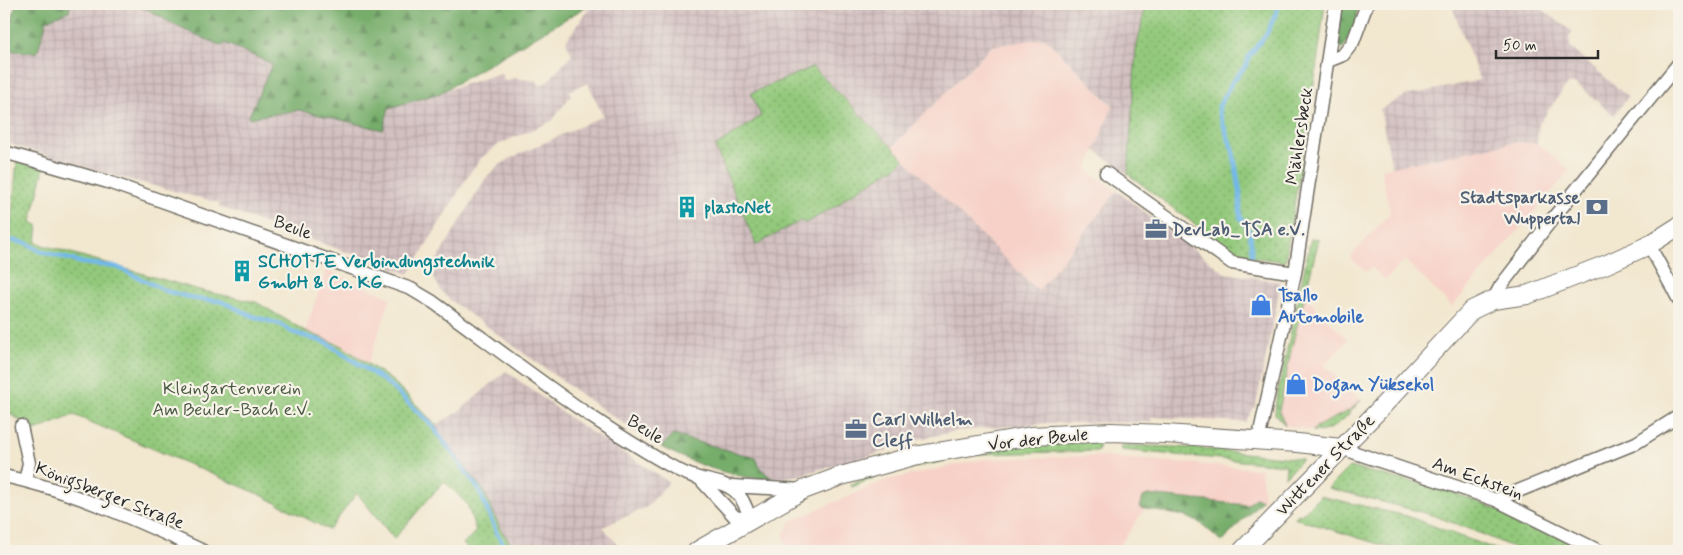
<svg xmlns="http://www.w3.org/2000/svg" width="1683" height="555" viewBox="0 0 1683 555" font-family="Mynerve,sans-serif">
  <defs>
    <pattern id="industrial-grid" width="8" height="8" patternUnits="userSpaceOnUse" patternTransform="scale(1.25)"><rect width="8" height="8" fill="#d2bfc0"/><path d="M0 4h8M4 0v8" fill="none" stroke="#b4a4a5"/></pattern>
    <pattern id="green-dots" width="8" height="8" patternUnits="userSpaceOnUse" patternTransform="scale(1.25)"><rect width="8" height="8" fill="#93c97b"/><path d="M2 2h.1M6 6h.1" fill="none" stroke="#78a365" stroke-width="1.8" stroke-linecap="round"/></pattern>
    <pattern id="forest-firs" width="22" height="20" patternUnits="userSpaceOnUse" patternTransform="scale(1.25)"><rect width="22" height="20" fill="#76ad6b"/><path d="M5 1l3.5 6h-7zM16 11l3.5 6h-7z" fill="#618d58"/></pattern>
  </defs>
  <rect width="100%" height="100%" fill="#f7f3e8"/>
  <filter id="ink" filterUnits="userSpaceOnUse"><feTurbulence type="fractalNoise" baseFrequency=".02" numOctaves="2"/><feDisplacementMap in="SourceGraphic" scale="10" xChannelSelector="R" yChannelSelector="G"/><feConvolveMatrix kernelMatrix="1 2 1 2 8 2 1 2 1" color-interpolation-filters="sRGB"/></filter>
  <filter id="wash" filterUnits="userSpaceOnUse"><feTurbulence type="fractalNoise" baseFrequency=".0096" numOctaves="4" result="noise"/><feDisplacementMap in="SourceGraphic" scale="20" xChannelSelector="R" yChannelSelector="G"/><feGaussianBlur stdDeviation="1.12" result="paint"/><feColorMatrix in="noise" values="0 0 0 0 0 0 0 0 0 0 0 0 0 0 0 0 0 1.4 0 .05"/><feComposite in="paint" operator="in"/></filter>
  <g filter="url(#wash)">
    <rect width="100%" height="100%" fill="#f2e7cf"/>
    <!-- built -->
    <path fill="#f7d1c8" d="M 1045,38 L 1113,107 L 1087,170 L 1117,191 L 1038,292 L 892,147 L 993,46 Z
      M 1516,142 L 1537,143 L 1570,170 L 1452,307 L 1405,260 L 1385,280 L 1371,267 L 1366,272 L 1350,257 L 1390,213 L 1381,169 Z
      M 326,270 L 391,298 L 368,364 L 342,346 L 305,331 Z
      M 1305,297 L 1348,340 L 1324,365 L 1361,400 L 1350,410 L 1316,427 L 1313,431 L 1285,425 L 1279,411 L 1292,346 Z
      M 1093,456 L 1261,469 L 1264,497 L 1262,500 L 1255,498 L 1247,505 L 1148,495 L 1142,497 L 1140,508 L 1144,510 L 1116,551 L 789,551 L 784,540 L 784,533 L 791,521 L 886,480 L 984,459 Z"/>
    <!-- industrial -->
    <path fill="url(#industrial-grid)" d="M 71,4 L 126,4 L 147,9 L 178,27 L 222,46 L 225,42 L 272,64 L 248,118 L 299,110 L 383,130 L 389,108 L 501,73 L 504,81 L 514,78 L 537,81 L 540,86 L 548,81 L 572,55 L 566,41 L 592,4 L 1146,4 L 1136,50 L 1128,174 L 1095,150 L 1113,106 L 1045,38 L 992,46 L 892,147 L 813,67 L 752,93 L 761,116 L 715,147 L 756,244 L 842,200 L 897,166 L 904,159 L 1038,291 L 1117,191 L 1225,273 L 1281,282 L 1256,405 L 1245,422 L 1152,417 L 1151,422 L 1047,423 L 957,431 L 890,445 L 886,451 L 876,454 L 800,475 L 772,479 L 760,468 L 756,458 L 674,435 L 661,447 L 603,410 L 450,300 L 441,291 L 434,278 L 435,263 L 486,178 L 497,167 L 511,158 L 603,116 L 588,83 L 569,91 L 571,95 L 552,121 L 499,144 L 481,158 L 469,174 L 409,274 L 219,207 L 220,203 L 104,173 L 4,142 L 4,50 L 37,53 L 47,20 L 69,11 Z
      M 1468,4 L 1535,4 L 1573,32 L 1569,37 L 1570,47 L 1628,97 L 1614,115 L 1576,84 L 1567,84 L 1539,124 L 1537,143 L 1515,142 L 1392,167 L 1380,109 L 1405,96 L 1480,80 L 1453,9 Z
      M 506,371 L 577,423 L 669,482 L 647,507 L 603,527 L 623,551 L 516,551 L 501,530 L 483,490 L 440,435 L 436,425 L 462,409 Z"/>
    <!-- green -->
    <path fill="url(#green-dots)" stroke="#5f7a53" d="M 1146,4 L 1325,4 L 1316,71 L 1285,262 L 1234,254 L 1128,174 L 1136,50 Z
      M 813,67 L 904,159 L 897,166 L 842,200 L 841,203 L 806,223 L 800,221 L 756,245 L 715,147 L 761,116 L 751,93 Z
      M 17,161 L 44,168 L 31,222 L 38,225 L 36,243 L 203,291 L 256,302 L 305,331 L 342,346 L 394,382 L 436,425 L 440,435 L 483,490 L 501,530 L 516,551 L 470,551 L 463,544 L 476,531 L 467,504 L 444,481 L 394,539 L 357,493 L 329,530 L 261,495 L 74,415 L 35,431 L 6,411 L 4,404 L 4,234 L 10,235 Z
      M 1311,238 L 1319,239 L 1292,346 L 1279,411 L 1285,425 L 1275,414 L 1276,400 Z
      M 1361,400 C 1349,413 1334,435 1313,431 L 1316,427 L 1350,410 Z
      M 1099,441 L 1098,451 L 976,454 L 883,474 L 852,487 L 851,485 L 873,474 L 966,453 L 1014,445 Z
      M 1121,445 L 1197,448 L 1302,459 L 1285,477 L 1286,465 L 1121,450 Z
      M 1349,467 L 1439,488 L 1468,498 L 1551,532 L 1586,551 L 1521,551 L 1475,531 L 1429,514 L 1328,488 Z
      M 1320,496 L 1407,516 L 1500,551 L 1401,551 L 1294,518 L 1298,514 L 1301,515 Z"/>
    <!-- forest -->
    <path fill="url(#forest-firs)" stroke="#506c4b" d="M 16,4 L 71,4 L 69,11 L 47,20 L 37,53 L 4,50 Z
      M 126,4 L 591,4 L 440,93 L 389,108 L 383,130 L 299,110 L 248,118 L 272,64 L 225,43 L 222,46 L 178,27 L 147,9 Z
      M 1341,4 L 1359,4 L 1356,16 L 1359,21 L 1343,48 L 1339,48 L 1336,42 Z
      M 673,435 L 756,458 L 760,468 L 772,479 C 733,479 695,464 661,447 Z
      M 1148,495 L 1247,505 L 1255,498 L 1262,500 L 1222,542 L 1202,524 L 1185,516 L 1140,508 L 1143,497 Z"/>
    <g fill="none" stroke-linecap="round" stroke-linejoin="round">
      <!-- stream -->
      <path stroke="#72b8e9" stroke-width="4.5" d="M 4,239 L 26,243 L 40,251 L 83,263 L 117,267 L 166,291 L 196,299 L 220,301 L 255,317 L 280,324 L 292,332 L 327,343 L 386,382 L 431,424 L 479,490 L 497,534 L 508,551
        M 1252,255 L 1250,232 L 1240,217 L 1240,192 L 1233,151 L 1219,113 L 1219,106 L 1232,82 L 1247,64 L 1249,56 L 1267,33 L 1280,4"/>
    </g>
  </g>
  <g filter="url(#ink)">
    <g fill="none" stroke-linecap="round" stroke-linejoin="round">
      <!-- street casing -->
      <g stroke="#716d64" stroke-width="15">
        <path id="street" d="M 1328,61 L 1343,55 L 1353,42 L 1367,4
          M 4,152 L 108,182 L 411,289 L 433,302 C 513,360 592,423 678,470 C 713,489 738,472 750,520 L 735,517 L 700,479
          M 1106,173 L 1232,263 L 1295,273
          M 1649,245 L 1679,300
          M 1493,300 L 1500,287 L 1549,223 L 1679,63
          M 21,426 L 29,463 L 25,481
          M 1258,441 L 1295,273 L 1336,4
          M 1341,448 L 1496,500 L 1599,551
          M 4,476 C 73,491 139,521 203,551
          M 732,486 L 803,490
          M 1496,500 L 1636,443 L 1679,416"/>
      </g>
      <!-- secondary casing -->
      <g stroke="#716d64" stroke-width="20">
        <path id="secondary" d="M 697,551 L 803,490 L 841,476 L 914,456 L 1031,436 L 1111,432 L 1165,434 L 1298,443 L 1341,448
          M 1242,551 L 1376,413 L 1472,310 L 1493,300 L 1527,295 L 1607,264 L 1649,245 L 1679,226"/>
      </g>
      <!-- street -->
      <use href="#street" stroke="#fff" stroke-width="12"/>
      <!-- secondary -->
      <use href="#secondary" stroke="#fff" stroke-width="18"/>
    </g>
  </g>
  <!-- icons -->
  <defs>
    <g id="building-bare" transform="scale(1.725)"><path d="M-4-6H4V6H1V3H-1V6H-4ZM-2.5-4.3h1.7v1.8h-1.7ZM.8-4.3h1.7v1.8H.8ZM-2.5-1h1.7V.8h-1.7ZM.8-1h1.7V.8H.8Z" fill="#0f9aa8" stroke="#f7f3e8" stroke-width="2.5" paint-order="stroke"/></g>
    <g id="bank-bare" transform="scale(1.725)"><path d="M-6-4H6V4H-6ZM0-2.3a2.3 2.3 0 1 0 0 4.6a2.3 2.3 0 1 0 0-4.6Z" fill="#5c6f8a" stroke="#f7f3e8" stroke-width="2.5" paint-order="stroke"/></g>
    <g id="office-bare" transform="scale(1.725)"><path d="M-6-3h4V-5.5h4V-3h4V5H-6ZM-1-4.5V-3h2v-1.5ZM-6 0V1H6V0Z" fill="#5c6f8a" stroke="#f7f3e8" stroke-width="2.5" paint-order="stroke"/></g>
    <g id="shop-bare" transform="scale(1.725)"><path d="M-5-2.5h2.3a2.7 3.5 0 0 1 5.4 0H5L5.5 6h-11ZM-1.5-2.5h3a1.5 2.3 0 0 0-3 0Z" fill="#3f7fe0" stroke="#f7f3e8" stroke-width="2.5" paint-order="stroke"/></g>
  </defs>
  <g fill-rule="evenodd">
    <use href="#building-bare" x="687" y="207"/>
    <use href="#bank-bare" x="1597" y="207"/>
    <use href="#office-bare" x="1156" y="229"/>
    <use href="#building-bare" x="242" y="271"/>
    <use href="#shop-bare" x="1261" y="305"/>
    <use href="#shop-bare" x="1296" y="384"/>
    <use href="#office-bare" x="856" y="429"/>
  </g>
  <g text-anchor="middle" stroke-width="4.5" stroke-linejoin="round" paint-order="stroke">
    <!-- street labels -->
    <g font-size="18" fill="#2b2b2b" stroke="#f7f3e8">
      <text transform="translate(1299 136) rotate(-81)" y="6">Mählersbeck</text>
      <text transform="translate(293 227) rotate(20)" y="6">Beule</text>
      <text transform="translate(646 429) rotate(32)" y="6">Beule</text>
      <text transform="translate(1038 439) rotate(-6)" y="6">Vor der Beule</text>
      <text transform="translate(1325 465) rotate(-46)" y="6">Wittener Straße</text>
      <text transform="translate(1478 478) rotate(20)" y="6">Am Eckstein</text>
      <text transform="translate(110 495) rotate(21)" y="6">Königsberger Straße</text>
    </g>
    <!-- service labels -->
    <g font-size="18" font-weight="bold" fill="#4e5e75" stroke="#f7f3e8" text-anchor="start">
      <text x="1580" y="203" text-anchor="end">Stadtsparkasse<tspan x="1580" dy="21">Wuppertal</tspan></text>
      <text x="1172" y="235">DevLab_TSA e.V.</text>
      <text x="872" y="425">Carl Wilhelm<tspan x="872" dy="21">Cleff</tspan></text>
    </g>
    <!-- culture labels -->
    <g font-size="18" font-weight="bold" fill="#0d838f" stroke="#f7f3e8" text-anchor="start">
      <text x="704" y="213">plastoNet</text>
      <text x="258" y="267">SCHOTTE Verbindungstechnik<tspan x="258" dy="21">GmbH &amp; Co. KG</tspan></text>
    </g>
    <!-- shop labels -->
    <g font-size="18" font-weight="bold" fill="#366cbe" stroke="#f7f3e8" text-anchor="start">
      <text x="1278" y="301">Tsallo<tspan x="1278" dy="21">Automobile</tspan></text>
      <text x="1312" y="390">Dogan Yüksekol</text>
    </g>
    <!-- park labels -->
    <g font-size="18" fill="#4a5a43" stroke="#f7f3e8">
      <text x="232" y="394">Kleingartenverein<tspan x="232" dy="21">Am Beuler-Bach e.V.</tspan></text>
    </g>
  </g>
  <!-- margin -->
  <rect width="1683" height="555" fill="none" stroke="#f7f3e8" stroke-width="20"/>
  <!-- scale -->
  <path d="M1496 50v8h102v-8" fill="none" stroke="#2b2b2b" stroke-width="2.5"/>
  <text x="1503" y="50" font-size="15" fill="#2b2b2b" stroke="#f7f3e8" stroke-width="4" paint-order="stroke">50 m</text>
</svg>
